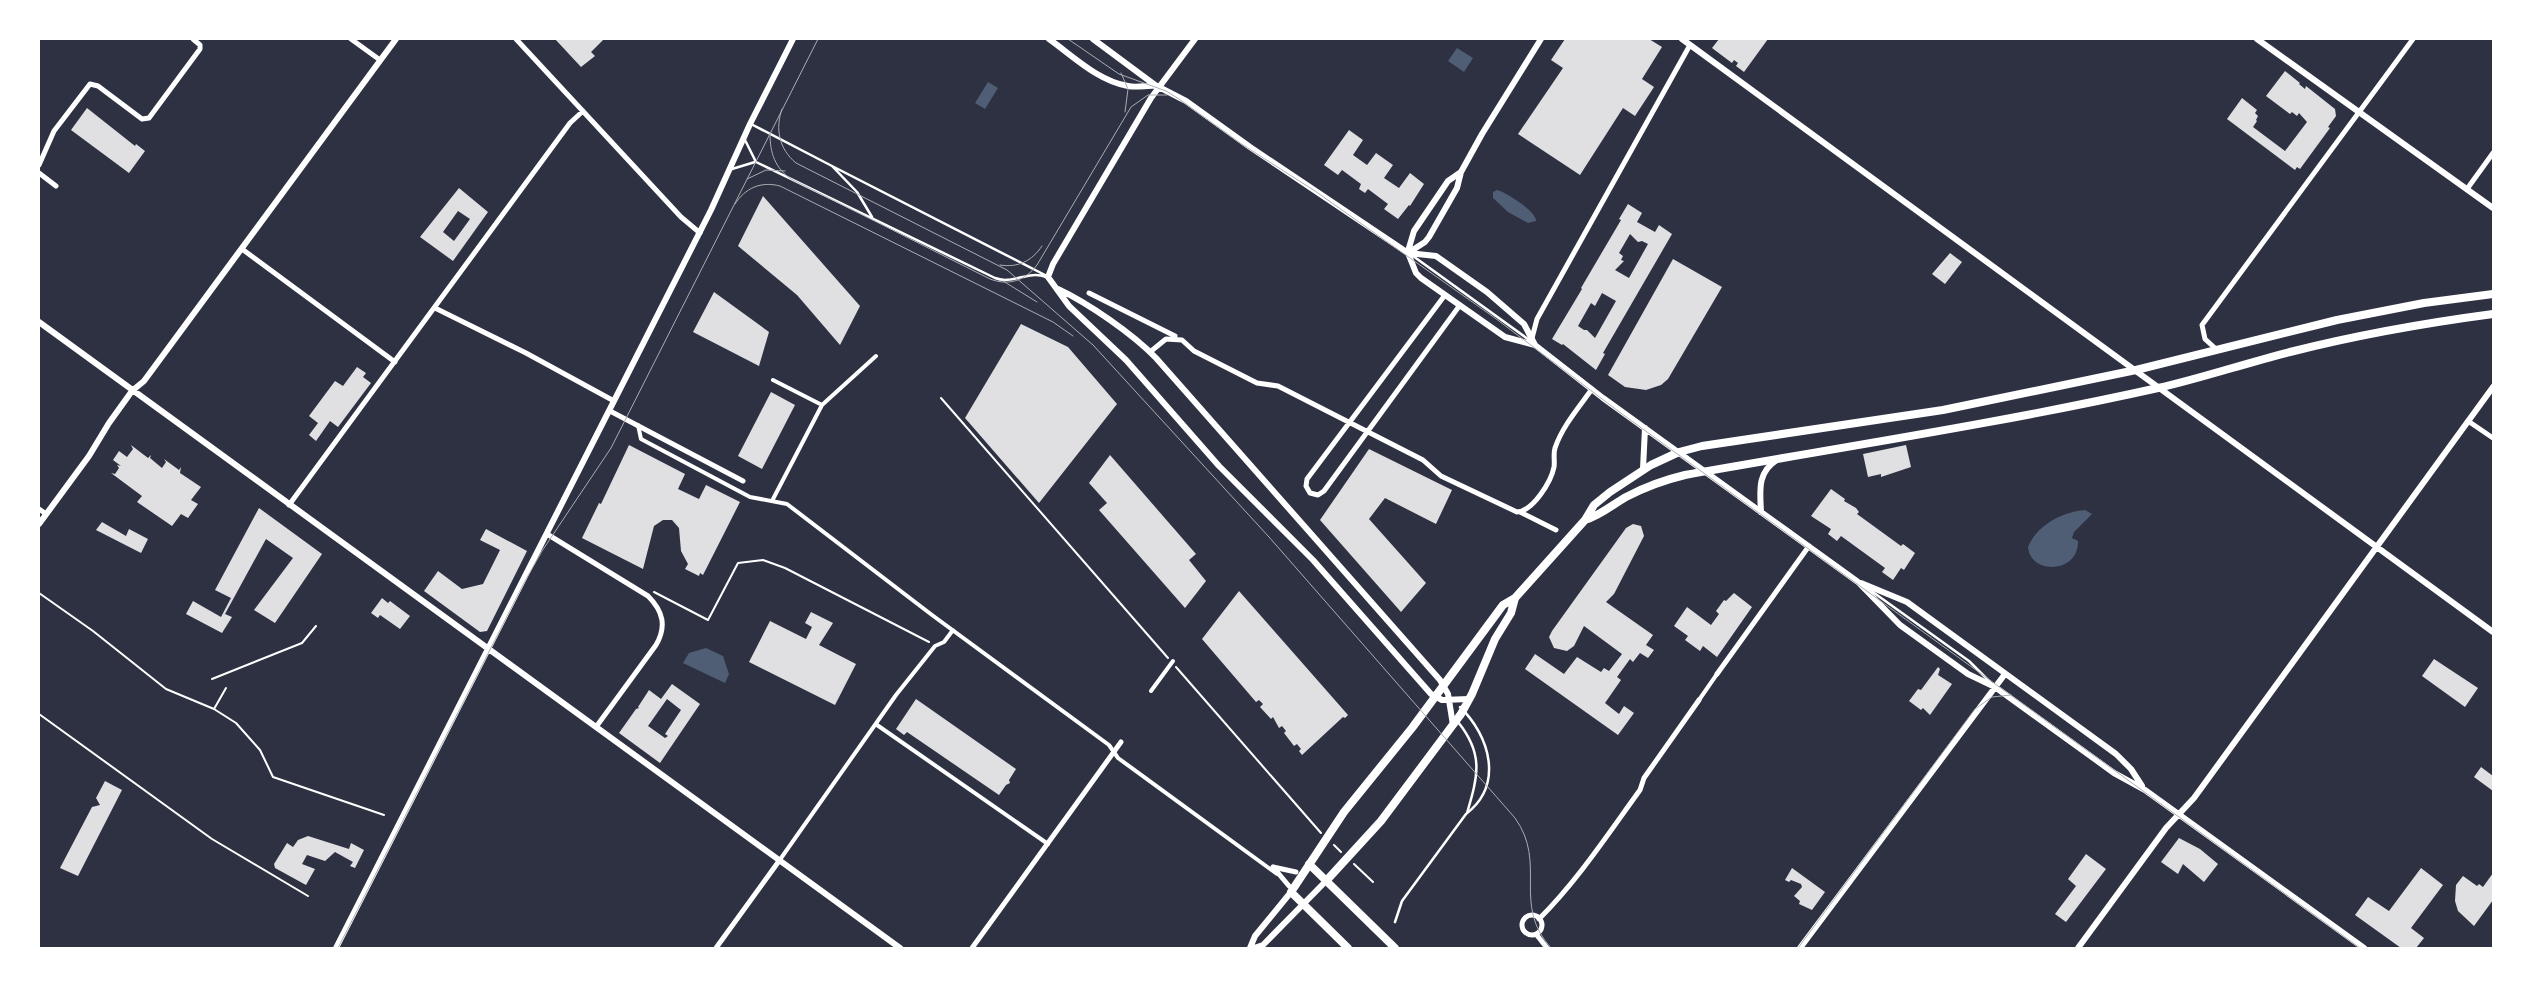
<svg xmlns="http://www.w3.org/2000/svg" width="2532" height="987" viewBox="0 0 2532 987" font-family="'Public Sans',sans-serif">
  <rect width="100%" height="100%" fill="#2d3142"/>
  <!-- water -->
  <path fill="#4f5d75" d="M 1457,48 L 1473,58 L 1464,72 L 1448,61 Z
    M 988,82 L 998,88 L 985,109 L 975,103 Z
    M 1497,190 C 1506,192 1537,212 1536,221 L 1528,223 L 1508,212 L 1493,198 L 1493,192 Z
    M 2085,510 L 2092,514 L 2074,532 L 2072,538 L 2078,541 C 2079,574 2030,575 2028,547 C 2037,525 2062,512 2085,510 Z
    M 706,648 L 723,656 L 729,674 L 725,683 L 683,663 L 689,653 Z"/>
  <!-- building -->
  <path fill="#e0e0e3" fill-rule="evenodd" d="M 555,39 L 604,39 L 591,52 L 595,56 L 581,67 Z
    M 1565,39 L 1649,39 L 1662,47 L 1642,79 L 1654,87 L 1635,116 L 1623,108 L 1580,175 L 1518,134 L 1563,68 L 1551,60 Z
    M 1719,39 L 1768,39 L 1744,72 L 1736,66 L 1738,63 L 1734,60 L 1732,63 L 1712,48 Z
    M 2285,71 L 2300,83 L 2299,84 L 2305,89 L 2306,86 L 2335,109 L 2336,116 L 2328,127 L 2330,128 L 2300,169 L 2297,167 L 2295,170 L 2227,119 L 2242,98 L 2257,110 L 2255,113 L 2258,116 L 2256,120 L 2257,121 L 2253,127 L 2285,151 L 2307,122 L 2299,113 L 2297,116 L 2292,112 L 2290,114 L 2266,96 Z
    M 87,108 L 135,146 L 136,144 L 145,151 L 129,173 L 71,130 Z
    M 1349,130 L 1363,140 L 1353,155 L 1367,165 L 1376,153 L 1393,165 L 1384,178 L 1399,188 L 1410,173 L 1424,184 L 1410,206 L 1409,205 L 1398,219 L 1384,209 L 1388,204 L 1368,189 L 1365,193 L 1359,189 L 1361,184 L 1342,170 L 1338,175 L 1324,165 Z
    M 459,188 L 488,212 L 453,261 L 420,237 ZM 458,211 L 470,219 L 454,241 L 443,232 Z
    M 763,196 L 860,306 L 840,345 L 797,295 L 738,246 Z
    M 1628,204 L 1642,213 L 1637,222 L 1655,232 L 1659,225 L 1672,234 L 1603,353 L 1605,354 L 1596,370 L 1563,344 L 1562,345 L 1552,339 L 1582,289 L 1581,288 L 1621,220 L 1619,219 ZM 1630,234 L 1638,242 L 1642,241 L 1648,244 L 1629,278 L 1615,270 L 1624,261 L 1621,260 L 1623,256 L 1619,253 ZM 1602,293 L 1616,301 L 1595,338 L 1587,330 L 1584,330 L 1578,326 L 1591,303 L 1595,306 Z
    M 1950,253 L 1962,262 L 1945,284 L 1932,274 Z
    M 1673,259 L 1722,287 L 1668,379 L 1661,385 L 1646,390 L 1625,387 L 1608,375 Z
    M 714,292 L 769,332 L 759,366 L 693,332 Z
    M 1021,324 L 1068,347 L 1117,404 L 1039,503 L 965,418 Z
    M 357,367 L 366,373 L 363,377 L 371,383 L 338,427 L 330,421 L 316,441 L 309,435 L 318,423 L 309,416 L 335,381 L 343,386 Z
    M 771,392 L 795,405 L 762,469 L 738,456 Z
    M 131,445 L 148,458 L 151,455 L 150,458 L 162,468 L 166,462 L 164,459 L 179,470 L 181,467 L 180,473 L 201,487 L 191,500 L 198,504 L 188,518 L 181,514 L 172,526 L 137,502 L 142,496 L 111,473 L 115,474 L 119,468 L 117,465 L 121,466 L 113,460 L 119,451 L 127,457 L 133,449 Z
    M 629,445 L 685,474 L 678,489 L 699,499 L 706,485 L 740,502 L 703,575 L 700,573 L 699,576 L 685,569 L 688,564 L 681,551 L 679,528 L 672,520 L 663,520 L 654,526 L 643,569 L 582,538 L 599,503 L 601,504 Z
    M 1906,445 L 1911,467 L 1881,477 L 1881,474 L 1868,477 L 1863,454 Z
    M 1369,449 L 1452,490 L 1436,524 L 1385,498 L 1369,519 L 1426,583 L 1401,612 L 1320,520 Z
    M 1110,455 L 1196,554 L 1189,560 L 1206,581 L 1185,608 L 1099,510 L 1107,503 L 1089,483 Z
    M 1831,489 L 1845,499 L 1844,501 L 1856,508 L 1859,512 L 1857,514 L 1901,546 L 1903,544 L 1915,553 L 1904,570 L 1901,568 L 1893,580 L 1882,572 L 1885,568 L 1841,536 L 1837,541 L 1828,534 L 1831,529 L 1811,516 Z
    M 259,508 L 322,554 L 275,623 L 254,610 L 293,558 L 266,539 L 225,614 L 232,617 L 222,633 L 186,614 L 193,601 L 221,617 L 231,598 L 215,590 Z
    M 102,522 L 126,536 L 129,529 L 148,539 L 141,553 L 96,530 Z
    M 1633,524 L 1641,526 L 1644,536 L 1614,594 L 1606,602 L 1653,635 L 1646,645 L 1654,650 L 1648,658 L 1640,653 L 1633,662 L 1630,659 L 1617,677 L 1621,680 L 1605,703 L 1619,714 L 1624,706 L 1634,713 L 1618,735 L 1525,669 L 1535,654 L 1564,674 L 1577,657 L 1601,672 L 1604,668 L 1609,671 L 1622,654 L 1584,626 L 1574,646 L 1567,651 L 1554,648 L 1549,637 L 1552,631 L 1626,528 Z
    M 486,529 L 527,551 L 487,631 L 480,632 L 424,591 L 438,571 L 462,589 L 483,584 L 500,550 L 480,540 Z
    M 1239,591 L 1348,715 L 1345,718 L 1343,717 L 1302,755 L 1299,751 L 1301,749 L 1297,744 L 1294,746 L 1284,733 L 1286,731 L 1282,726 L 1279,728 L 1273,717 L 1271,719 L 1260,707 L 1263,704 L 1259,700 L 1256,702 L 1202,639 Z
    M 1734,593 L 1752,607 L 1717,657 L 1703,646 L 1700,651 L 1685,640 L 1688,636 L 1674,626 L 1687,607 L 1711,625 L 1719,614 L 1716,611 L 1724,600 L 1726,601 Z
    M 382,598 L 388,603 L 390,601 L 410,616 L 400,629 L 380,615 L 378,618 L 371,613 Z
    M 811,612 L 833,623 L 819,645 L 856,664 L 835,705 L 749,662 L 770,621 L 806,639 L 812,627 L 805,623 Z
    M 2434,659 L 2478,688 L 2465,707 L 2422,676 Z
    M 1938,667 L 1940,669 L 1938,675 L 1952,684 L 1930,715 L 1923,708 L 1921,710 L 1909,701 L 1918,689 L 1921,690 Z
    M 672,684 L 700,704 L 660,763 L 619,733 L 636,709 L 639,708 L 638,707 L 649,690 L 661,699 ZM 667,699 L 681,710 L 665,734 L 668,736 L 665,738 L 648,726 Z
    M 916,699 L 1016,769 L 1009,780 L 1010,783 L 1006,785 L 999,795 L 907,732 L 904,735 L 896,729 Z
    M 2481,767 L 2493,776 L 2493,791 L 2474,777 Z
    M 105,781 L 122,790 L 78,876 L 60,868 L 92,807 L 100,805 L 96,798 Z
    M 308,836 L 349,849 L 351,843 L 364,850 L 355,868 L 350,866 L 353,862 L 335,852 L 325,861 L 307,855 L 302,864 L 315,869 L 306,885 L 275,868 L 274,864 L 287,843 L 293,847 L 298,840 Z
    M 2179,838 L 2200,849 L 2218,864 L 2204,882 L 2183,864 L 2178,874 L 2161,862 Z
    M 2086,854 L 2106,869 L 2066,922 L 2055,914 L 2076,886 L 2068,879 Z
    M 1792,868 L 1825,892 L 1812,910 L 1799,904 L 1800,901 L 1794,896 L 1802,887 L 1801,884 L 1791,880 L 1789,882 L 1785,880 Z
    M 2421,868 L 2443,885 L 2411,928 L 2424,938 L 2416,948 L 2401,948 L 2355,915 L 2368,897 L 2389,911 Z
    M 2493,873 L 2493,900 L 2474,926 L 2458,911 L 2455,901 L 2456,885 L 2463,876 L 2477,886 L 2479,884 L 2483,887 Z"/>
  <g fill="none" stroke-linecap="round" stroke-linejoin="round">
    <!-- path -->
    <path stroke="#fff" stroke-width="2" d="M 941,398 L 1168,658
      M 654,592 L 708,620 L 738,563 L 763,560 L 785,568 L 929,642
      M 39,593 L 93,631 L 166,689 L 214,709 L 236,723 L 260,750 L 273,777 L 384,815
      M 1176,667 L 1321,833
      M 212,679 L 302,643 L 316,626
      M 214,709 L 226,688
      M 39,714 L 212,839 L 308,896
      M 1334,845 L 1341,852
      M 1354,864 L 1373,882"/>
    <!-- service -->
    <path stroke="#fff" stroke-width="2.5" d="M 751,124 L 832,166 L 857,192 L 872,217
      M 745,140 L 756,162 L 995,278 C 1012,285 1028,270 1046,277
      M 832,166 L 1045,275
      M 732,169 L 755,162
      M 1413,256 L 1532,342
      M 1870,590 L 1969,661 L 1990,682
      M 1458,722 C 1484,754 1478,776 1467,813
      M 1395,922 L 1402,901 L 1466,814 C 1504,785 1490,736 1460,707"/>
    <!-- pedestrian -->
    <path stroke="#fff" stroke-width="4" d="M 773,380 L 822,405
      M 638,425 L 641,439 L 750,497 L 787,504 L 932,615 L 1109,745 L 1118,758 L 1277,874
      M 772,501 L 822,405 L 876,356
      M 1151,691 L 1173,661
      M 1699,700 L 1717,674
      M 877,725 L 1048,844
      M 779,861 L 896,695 L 935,646 L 944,642 L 953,630"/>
    <!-- minor -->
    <path stroke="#fff" stroke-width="5" d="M 351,39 L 380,60
      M 516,39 L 681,217 L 700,233
      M 39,165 L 54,131 L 90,84 L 98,86 L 142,119 L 149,118 L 200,49 L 200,45 L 193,39
      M 39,173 L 56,186
      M 2467,189 L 2493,153
      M 242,249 L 395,362
      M 1089,293 L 1175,336
      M 1445,295 L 1307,479 L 1306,486 L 1310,493 L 1318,495 L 1324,491 L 1460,305
      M 435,308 L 526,353 L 614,401
      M 1532,338 L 1537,319 L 1690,45
      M 2217,350 L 2205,339 L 2202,325 L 2413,39
      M 1150,352 L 1166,339 L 1182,340 L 1194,351 L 1257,383 L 1278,386 L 1423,460 L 1441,476 L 1517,512 C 1533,511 1551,482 1554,467 C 1555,461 1553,454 1555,448 C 1562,427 1579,407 1592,389
      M 610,411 L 743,481
      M 2468,421 L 2493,438
      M 289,505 L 570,123 L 583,111
      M 39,509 L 46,514
      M 1520,512 L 1556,530
      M 547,534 L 648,596 C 663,611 667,626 656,645 L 596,727
      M 1717,674 L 1809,546
      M 1273,867 L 1289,886
      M 1273,867 L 1296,872
      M1522 925a10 10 0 1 1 20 0a10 10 0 1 1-20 0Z
      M 1539,919 C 1578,880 1608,834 1640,790 L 1644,778 L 1699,700
      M 1536,934 L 1547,948
      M 716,948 L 779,861
      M 972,948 L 1121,742"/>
    <!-- tertiary -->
    <path stroke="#fff" stroke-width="6" d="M 1049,39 C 1073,56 1098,81 1128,86 C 1138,88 1147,85 1156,86
      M 1093,39 L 1155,85 L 1186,101 L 1250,147 L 1408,253 L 1416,273 L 1421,278 L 1505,337 L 1535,345
      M 1195,39 L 1151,98 L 1053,264 L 1048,277 L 1069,306 L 1126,360 L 1219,466 L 1313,560 L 1431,694 L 1442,700 L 1469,699
      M 1682,39 L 2493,632
      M 2257,39 L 2493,208
      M 1408,251 L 1414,231 L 1448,181 L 1461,172
      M 1408,253 L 1436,256 L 1487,292 L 1524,324 L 1535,345 L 1603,398 L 1858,582 L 1900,625 L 1968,674 L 1995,687 L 2114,773 L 2145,790 L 2364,948
      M 1408,253 L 1425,242 L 1429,237 L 1457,188 L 1461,172 L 1482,134 L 1541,39
      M 1058,289 C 1088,303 1133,334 1156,358 L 1440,680 L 1448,694 L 1453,725
      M 39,322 L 900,948
      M 1643,469 L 1645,428
      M 1761,512 C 1760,491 1757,472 1777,460
      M 39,524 L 89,456 L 109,423 L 132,391 L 144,381 L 396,39
      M 1861,583 L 1907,602 L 2116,754 L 2131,769 L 2142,786
      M 336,948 L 711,210 L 750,124 L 793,39
      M 1250,948 L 1255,936 L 1291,892
      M 1254,948 L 1263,945 L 1327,880
      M 1800,948 L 2005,674
      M 2078,948 L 2166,828 L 2194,798 L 2493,387"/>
    <!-- secondary -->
    <path stroke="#fff" stroke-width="8" d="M 1585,520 C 1601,515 1612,505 1626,497 C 1645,487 1664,480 1685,475 C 1843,447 2001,423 2158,388 C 2202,378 2246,363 2290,352 C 2357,335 2425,323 2493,314
      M 1309,864 L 1395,948
      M 1327,880 L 1381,821 L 1461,714 L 1472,694 L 1495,639 L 1511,613 L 1515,598
      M 1348,948 L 1291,892 L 1344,812 L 1412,728 L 1503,605 L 1515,598 L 1585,520 L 1594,505 L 1610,492 L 1651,465 L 1679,452 L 1702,446 L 1943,410 L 2136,370 L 2337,320 L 2424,303 L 2493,294"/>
    <!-- tram -->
    <path stroke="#abadb3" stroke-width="1" d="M 1068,39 L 1119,74 L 1166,91 L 1179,99 L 1243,145 L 1315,191 L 1495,318 L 1618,411 L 2360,948
      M 1121,73 L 1128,89 L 1125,112
      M 782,109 C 775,129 779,149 796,163 L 1007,270 L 1093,345 L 1269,537 L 1515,818 C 1548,864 1511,904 1551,948
      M 770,134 C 770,153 775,168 791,179 L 990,279 C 1008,286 1025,281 1037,265 L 1131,107 L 1148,95 L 1167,95
      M 747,179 L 766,170 L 785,171
      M 735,204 C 745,188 761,181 780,186 L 1053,322 L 1073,336
      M 1000,265 C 1018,268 1032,261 1042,246
      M 1003,281 L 1037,302
      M 338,948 L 525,581 L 542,551 L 611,448 L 818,39
      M 1798,948 L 1975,709 L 1992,697 L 2011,695"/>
  </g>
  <!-- border -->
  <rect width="2532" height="987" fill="none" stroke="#ffffff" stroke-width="80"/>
</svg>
